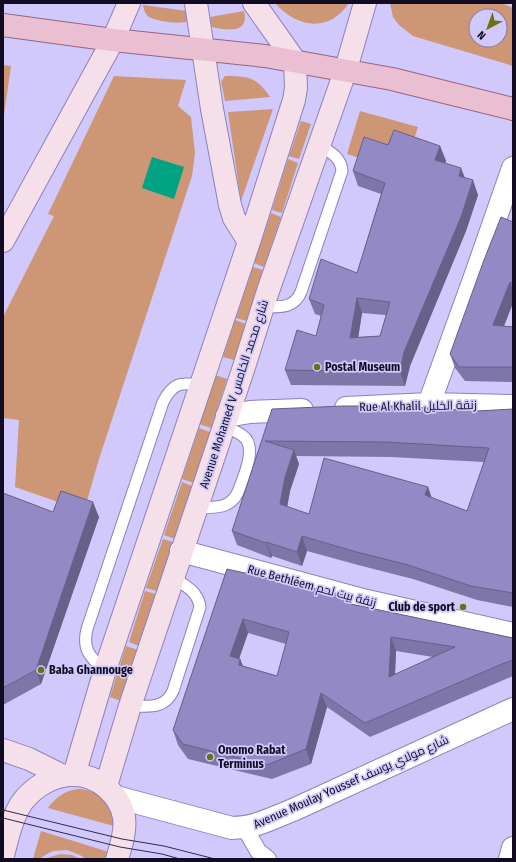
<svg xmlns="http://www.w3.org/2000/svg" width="516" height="862" viewBox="0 0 516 862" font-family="'Fira Sans Condensed',Cairo,sans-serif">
  <rect width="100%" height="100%" fill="#d1c9fc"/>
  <!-- green -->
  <path fill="#cd9674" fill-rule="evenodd" d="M 275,3 L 349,3 C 329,33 297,28 275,3 Z
    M 390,3 L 502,3 L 513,8 L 513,66 L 413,36 L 399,25 L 393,17 ZM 476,16 L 500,16 L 500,40 L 476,40 Z
    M 143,5 L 187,11 L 188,21 C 182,25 155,21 149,17 C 145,14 144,10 143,5 Z
    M 244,11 C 250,35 225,30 212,27 L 210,17 Z
    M 3,65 L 11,66 L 3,122 Z
    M 114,76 L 186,80 L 178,106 L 191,117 L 195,153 L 192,176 L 99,459 L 84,511 L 15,487 L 19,420 L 3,418 L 3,317 L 54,216 L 48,214 Z
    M 225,76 C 249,76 256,77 270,97 L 225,101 L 221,82 L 222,80 Z
    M 273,109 L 241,201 L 228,112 Z
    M 360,111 L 418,127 L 411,148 L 366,160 L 347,154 Z
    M 301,121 L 311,124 L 299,159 L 289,156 Z
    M 288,159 L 298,163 L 282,213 L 272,210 Z
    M 271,213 L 281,217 L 264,267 L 254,263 Z
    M 253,267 L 263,270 L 247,321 L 236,318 Z
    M 235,320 L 246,324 L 234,360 L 223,357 Z
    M 215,375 L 227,379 L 211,428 L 199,424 Z
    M 199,428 L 210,432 L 194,483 L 182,479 Z
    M 182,482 L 192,486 L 175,539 L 164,535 Z
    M 163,539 L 173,542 L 157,591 L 146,588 Z
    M 145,591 L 156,594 L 139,646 L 129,642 Z
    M 126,646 L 138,650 L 121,701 L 110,697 Z
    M 78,789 C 100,790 113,805 114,826 L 48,808 C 56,797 64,791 78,789 Z
    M 41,831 L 109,852 L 107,859 L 86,859 L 80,855 L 67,850 L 53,851 L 47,854 L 39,859 L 33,859 Z
    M 60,854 L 72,855 L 80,859 L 44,859 Z"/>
  <!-- water -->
  <path fill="#00a383" d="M 152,157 L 184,167 L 174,199 L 142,188 Z"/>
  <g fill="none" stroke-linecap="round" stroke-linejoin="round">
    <!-- service casing -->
    <g stroke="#8c81bd" stroke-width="13">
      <path id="service" d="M 263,307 C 279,307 294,309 301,292 L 342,171 C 341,157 330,152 319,145
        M 196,508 C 213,507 230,510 238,492 C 243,478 258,447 243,436 C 238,432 230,429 224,426
        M 105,670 C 90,658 82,649 87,629 L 163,402 C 173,383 180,382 200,385
        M 130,706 C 148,706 164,710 173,691 L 200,607 C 198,591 184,585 172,577"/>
    </g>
    <!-- pedestrian casing -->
    <g stroke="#8c81bd" stroke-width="18">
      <path id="pedestrian" d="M 245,828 L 258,851 L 268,859"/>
    </g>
    <!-- minor casing -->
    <g stroke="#8c81bd" stroke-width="24">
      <path id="minor" d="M 429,404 L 477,271 L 513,168
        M 346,408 L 429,404 L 513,406
        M 227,416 L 250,412 L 302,410
        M 181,551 L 367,601 L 513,634
        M 510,859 L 513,848"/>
    </g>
    <!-- tertiary casing -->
    <g stroke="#8c81bd" stroke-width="24">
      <path id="tertiary" d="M 116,797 L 232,828 C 255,828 272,818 293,810 L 513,709"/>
    </g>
    <!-- secondary casing -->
    <g stroke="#8c81bd" stroke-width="24">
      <path id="secondary" d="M 196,3 L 212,109 L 230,205 L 234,218 L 249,242
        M 3,241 L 113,40 L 129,3
        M 3,750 L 29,759 L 63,776
        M 74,775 L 105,670 L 249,242 L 294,100 L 296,88 L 295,61 L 254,3
        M 106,786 L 130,706 L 243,370 L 268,291 L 346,69 L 365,3
        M 3,855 C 8,837 12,816 23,801 C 35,786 55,774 74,775 C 97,775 120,794 124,817 C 126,831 121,846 117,859"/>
    </g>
    <!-- primary casing -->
    <g stroke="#966481" stroke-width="24">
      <path id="primary" d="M 3,25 L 113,40 L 265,56 L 392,79 L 513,109"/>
    </g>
    <!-- service -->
    <use href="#service" stroke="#fff" stroke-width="11"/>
    <!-- pedestrian -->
    <use href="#pedestrian" stroke="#fff" stroke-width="16"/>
    <!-- minor -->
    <use href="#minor" stroke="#fff" stroke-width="22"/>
    <!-- tertiary -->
    <use href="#tertiary" stroke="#fff" stroke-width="22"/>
    <!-- secondary -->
    <use href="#secondary" stroke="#f5dfe8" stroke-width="22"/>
    <!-- primary -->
    <use href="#primary" stroke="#ebbfd2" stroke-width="22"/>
    <!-- tram -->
    <path stroke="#302a45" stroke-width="1" d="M 3,810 L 122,839 L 164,846 L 215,859
      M 3,818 L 120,847 L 162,854 L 180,859"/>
  </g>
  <!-- wall -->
  <path fill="#7e76a9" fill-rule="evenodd" d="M 388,145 L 440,146 L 446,161 L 445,163 L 465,178 L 478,195 L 466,231 L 410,366 L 405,386 L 291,385 L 285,370 L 316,336 L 321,316 L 315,314 L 309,299 L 357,273 L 381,194 L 358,186 L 353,171 ZM 362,313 L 386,315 L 380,336 L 358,337 Z
    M 513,222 L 513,303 L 504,326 L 513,327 L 513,382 L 465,381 L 455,368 L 450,354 Z
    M 272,409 L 477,411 L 513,409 L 513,607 L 477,600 L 413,579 L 358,565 L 307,551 L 302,566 L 272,556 L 271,558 L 237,545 L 232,531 ZM 296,456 L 391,457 L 484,462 L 467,511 L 431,497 L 428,487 L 309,514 L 287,507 L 290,491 L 299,464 Z
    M 3,493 L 53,512 L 99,517 L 41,684 L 3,705 Z
    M 227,569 L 351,604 L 513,638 L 513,676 L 370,737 L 327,707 L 311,764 L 272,779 L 188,759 L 178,745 L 173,730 ZM 248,633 L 286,644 L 277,676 L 243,666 L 240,659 L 239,659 ZM 396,651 L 433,657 L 395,675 Z"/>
  <!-- shaded-wall -->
  <path fill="#676089" d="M 440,146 L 446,161 L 441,174 L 435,160 Z
    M 461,168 L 467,183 L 459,176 Z
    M 473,180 L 478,195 L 466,231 L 410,366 L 405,386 L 400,372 L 404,352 Z
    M 510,282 L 513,290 L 513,303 L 498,340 L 493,325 Z
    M 357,298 L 362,313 L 356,352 L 350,338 Z
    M 294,450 L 299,464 L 290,491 L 285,519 L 280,504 L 285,477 Z
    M 428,487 L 433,501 L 425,495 Z
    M 93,502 L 99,517 L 41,684 L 36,670 Z
    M 302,536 L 307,551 L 302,566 L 297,552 Z
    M 266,542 L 272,556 L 271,558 L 266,543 Z
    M 348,596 L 353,610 L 346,603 Z
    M 243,619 L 248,633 L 235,670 L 230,656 Z
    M 391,637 L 396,651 L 394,692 L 389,677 Z
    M 240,659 L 246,674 L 239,665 Z
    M 321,693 L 327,707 L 311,764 L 306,749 Z"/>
  <!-- building -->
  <path fill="#9389c4" stroke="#676089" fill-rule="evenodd" d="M 394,130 L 440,146 L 435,160 L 461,168 L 459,176 L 473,180 L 461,217 L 404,352 L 400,372 L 285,370 L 297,330 L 316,336 L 324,305 L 309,299 L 321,259 L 357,273 L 385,183 L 353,171 L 364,137 L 388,145 ZM 357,298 L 390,302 L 380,336 L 350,338 Z
    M 501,217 L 513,222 L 513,283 L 510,282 L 493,325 L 513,327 L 513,367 L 459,367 L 450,354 L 484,260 Z
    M 343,406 L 394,406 L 477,411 L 513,409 L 513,593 L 471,586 L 408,565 L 353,551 L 302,536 L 297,552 L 266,542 L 266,543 L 232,531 L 272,409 ZM 265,441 L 386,442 L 489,448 L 467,511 L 425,495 L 428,487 L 324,458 L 309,514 L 280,504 L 285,477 L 294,450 Z
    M 61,491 L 93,502 L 36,670 L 3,688 L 3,635 L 4,632 L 3,632 L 3,493 L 53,512 Z
    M 227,569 L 348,596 L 346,603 L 513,638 L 513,660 L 502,664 L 365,723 L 321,693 L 306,749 L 267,765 L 183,744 L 173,730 ZM 243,619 L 289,632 L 277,676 L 239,665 L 240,659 L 230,656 ZM 391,637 L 455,647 L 389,677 Z"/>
  <!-- markers -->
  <g fill="#6c7015" stroke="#d1c9fc" stroke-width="1.5">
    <circle cx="317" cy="367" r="4"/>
    <circle cx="463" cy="607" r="4"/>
    <circle cx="41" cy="670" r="4"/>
    <circle cx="210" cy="757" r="4"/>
  </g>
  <g text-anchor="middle" stroke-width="3.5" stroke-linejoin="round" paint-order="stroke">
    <!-- poi labels -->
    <g font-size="12" font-weight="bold" fill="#120c22" stroke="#d1c9fc" text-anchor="start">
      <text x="325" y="371">Postal Museum</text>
      <text x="455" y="611" text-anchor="end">Club de sport</text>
      <text x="49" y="674">Baba Ghannouge</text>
      <text x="218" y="754">Onomo Rabat<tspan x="218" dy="14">Terminus</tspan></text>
    </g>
    <!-- street labels -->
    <g font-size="12" fill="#120c22" stroke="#d1c9fc">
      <text transform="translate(234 394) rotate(-72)" y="4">Avenue Mohamed V شارع محمد الخامس</text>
      <text transform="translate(418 406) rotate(-1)" y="4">Rue Al Khalil زنقة الخليل</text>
      <text transform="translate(312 586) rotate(15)" y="4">Rue Bethléem زنقة بيت لحم</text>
      <text transform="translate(351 782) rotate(-24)" y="4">Avenue Moulay Youssef شارع مولاي يوسف</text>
    </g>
  </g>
  <!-- border -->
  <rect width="516" height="862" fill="none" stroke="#120c22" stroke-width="8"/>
  <!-- north arrow -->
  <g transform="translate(488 28) rotate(221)"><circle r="19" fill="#d1c9fc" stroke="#857da5"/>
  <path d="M0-3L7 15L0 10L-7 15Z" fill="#6c7015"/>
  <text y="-6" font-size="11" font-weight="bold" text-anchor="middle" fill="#120c22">N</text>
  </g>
</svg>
